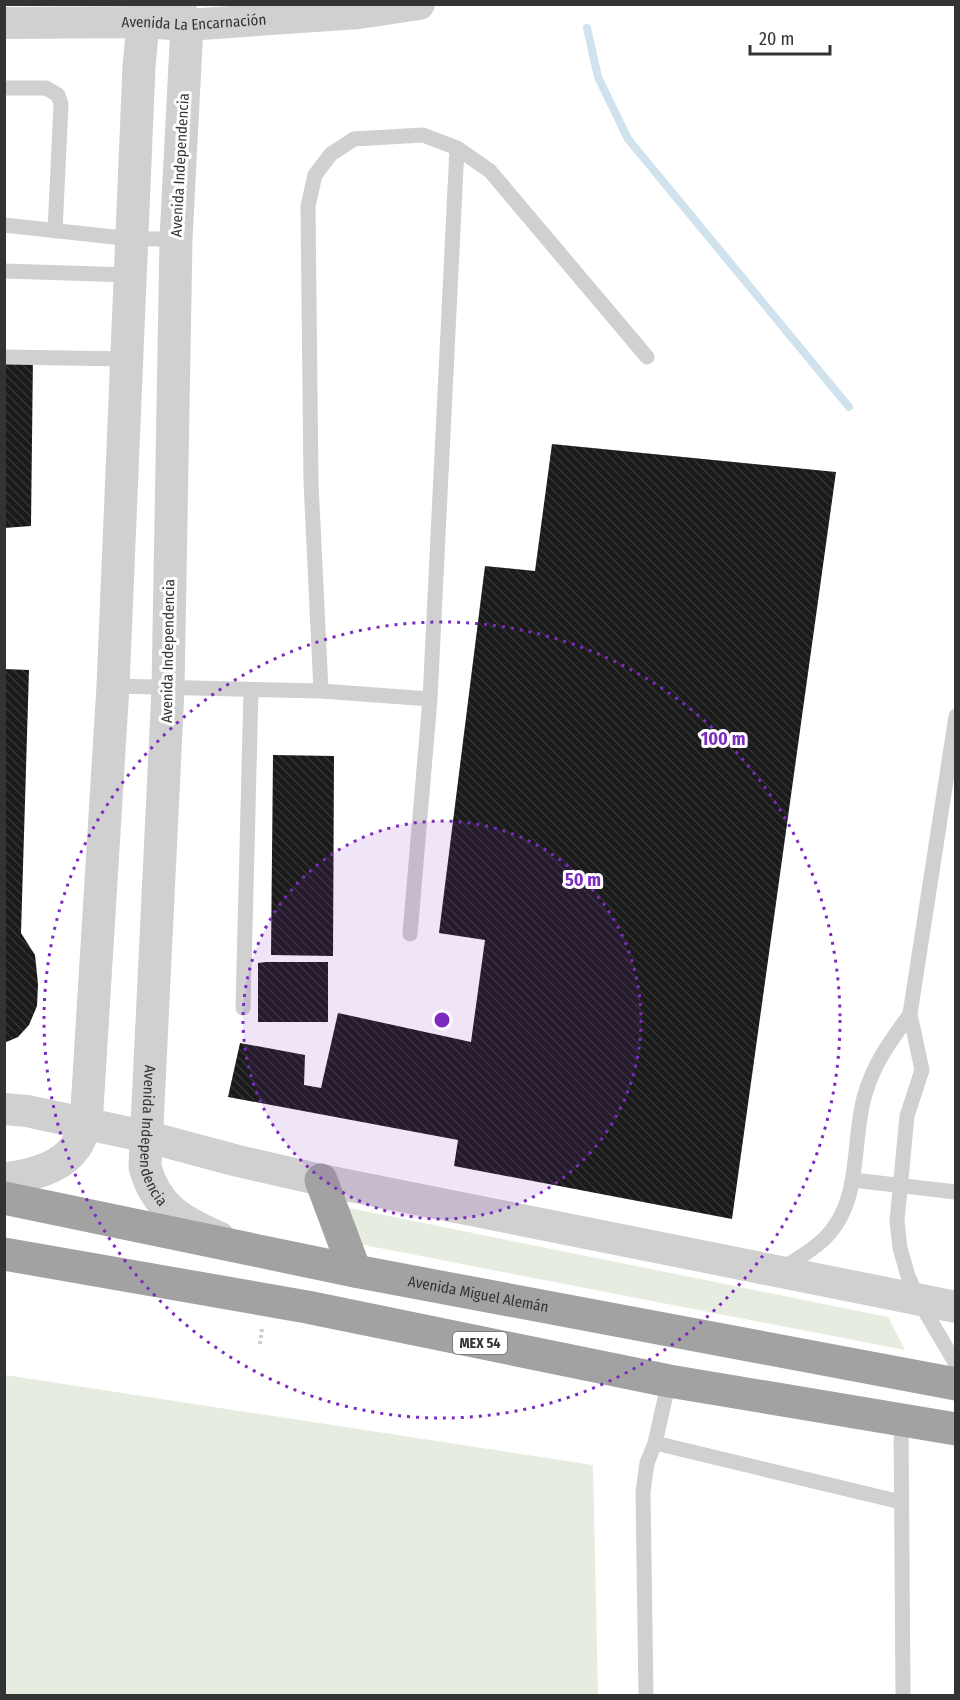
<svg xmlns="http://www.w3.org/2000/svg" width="960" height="1700" viewBox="0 0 960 1700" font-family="'Fira Sans Condensed',sans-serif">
  <defs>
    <pattern id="building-back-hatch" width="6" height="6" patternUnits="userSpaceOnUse" patternTransform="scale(1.5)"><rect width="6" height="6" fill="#1a1a1a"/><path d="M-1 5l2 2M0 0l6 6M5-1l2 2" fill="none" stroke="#333"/></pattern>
  </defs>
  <rect width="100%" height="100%" fill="#fff"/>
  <!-- grass -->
  <path fill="#e6ecdf" d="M 334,1205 L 888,1317 L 905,1350 L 359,1244 Z
    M 5,1375 L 593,1465 L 598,1695 L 5,1695 Z"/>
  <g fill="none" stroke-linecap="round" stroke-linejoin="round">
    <!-- stream -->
    <path stroke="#cfe2ee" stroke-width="8" d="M 587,28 L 598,77 L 628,139 L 849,407"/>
  </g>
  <!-- building -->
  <path fill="url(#building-back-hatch)" d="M 4,354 L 33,355 L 31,526 L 4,528 Z
    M 552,444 L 836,472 L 732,1219 L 454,1166 L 458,1140 L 228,1097 L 240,1043 L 305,1055 L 304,1085 L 321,1088 L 338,1013 L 471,1042 L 485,940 L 439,933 L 485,566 L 535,571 Z
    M 4,669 L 29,670 L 21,933 L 35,955 L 38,984 L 37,1006 L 29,1025 L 18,1037 L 4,1043 Z
    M 273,755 L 334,756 L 333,956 L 271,955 Z
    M 266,962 L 328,962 L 328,1022 L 258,1022 L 258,963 Z"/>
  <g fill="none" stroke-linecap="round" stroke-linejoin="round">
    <!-- path -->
    <path stroke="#cdcdcd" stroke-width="4" stroke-dasharray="3 3" stroke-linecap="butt" d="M 260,1344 L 262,1328"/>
    <!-- service -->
    <path stroke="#d0d0d0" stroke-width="15" d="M 4,88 L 46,88 L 58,95 L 61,104 L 55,231
      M 4,225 L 132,239 L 176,239
      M 4,271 L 130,275
      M 4,357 L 126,359
      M 113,686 L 321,691 L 430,699
      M 321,691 L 311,483 L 308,206 L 315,175 L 331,154 L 354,139 L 423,135 L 457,148 L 490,171 L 647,357
      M 956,716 L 910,1014 L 922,1070 L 907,1116 L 897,1221 L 900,1248 L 908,1276 L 919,1301 L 956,1364
      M 410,934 L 430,699 L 457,148
      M 243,1008 L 251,690
      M 853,1180 L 956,1192
      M 780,1270 C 795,1260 812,1251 825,1238 C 863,1201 851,1141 865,1094 C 875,1061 890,1042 910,1014
      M 901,1419 L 903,1696
      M 655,1443 L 901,1502
      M 646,1696 L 643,1492 L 647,1463 L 655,1443 L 669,1381"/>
    <!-- minor -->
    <g stroke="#d0d0d0" stroke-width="32">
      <path id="s1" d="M 4,23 L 143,22 L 187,25 L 359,13 L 419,4"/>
      <path d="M 4,1109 L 27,1111 L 148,1137 L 238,1161 L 321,1180 L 956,1307"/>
    </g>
    <!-- tertiary -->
    <g stroke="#d0d0d0" stroke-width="33">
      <path id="s2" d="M 177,4 L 187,25 L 176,239 L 168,689 L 145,1167 C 156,1208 182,1222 219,1238"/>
      <path d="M 4,1179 C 29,1176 61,1169 76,1146 C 80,1140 83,1132 86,1125 L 113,686 L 139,67 L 143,22 L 153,4"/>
    </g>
    <!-- trunk -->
    <g stroke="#a2a2a2" stroke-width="33">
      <path d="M 321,1180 L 355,1271"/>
      <path id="s3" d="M 4,1198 L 355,1271 L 956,1384"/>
      <path d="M 4,1254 L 307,1307 L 669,1381 L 956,1429"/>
    </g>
  </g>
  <!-- distance rings -->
  <circle cx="442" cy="1020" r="199" fill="#7b2cbf" fill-opacity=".12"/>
  <g fill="none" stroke="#7b2cbf" stroke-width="3" stroke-dasharray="3 6">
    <circle cx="442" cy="1020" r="199"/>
    <circle cx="442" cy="1020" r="398"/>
  </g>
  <g text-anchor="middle" stroke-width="6" stroke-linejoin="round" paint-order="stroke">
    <!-- shield labels -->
    <rect fill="#fff" stroke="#707070" stroke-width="1.5" x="453" y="1332" width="54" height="22" rx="4.5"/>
    <g font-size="14" font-weight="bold" fill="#333">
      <text x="480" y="1348">MEX 54</text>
    </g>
    <!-- street labels -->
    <g font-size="15" fill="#333" stroke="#fff">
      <text dy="5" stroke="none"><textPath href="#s1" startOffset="190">Avenida La Encarnación</textPath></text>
      <text transform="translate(180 165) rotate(-87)" y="5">Avenida Independencia</text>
      <text transform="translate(168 651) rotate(-89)" y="5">Avenida Independencia</text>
      <text dy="5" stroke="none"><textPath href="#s2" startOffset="1136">Avenida Independencia</textPath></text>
      <text dy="5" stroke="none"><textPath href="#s3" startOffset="484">Avenida Miguel Alemán</textPath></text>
    </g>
  </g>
  <circle cx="442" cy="1020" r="9" fill="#7b2cbf" stroke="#fff" stroke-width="3"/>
  <g font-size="18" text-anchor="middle" font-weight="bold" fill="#7b2cbf" stroke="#fff" stroke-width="6" stroke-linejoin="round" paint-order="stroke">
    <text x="723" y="745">100 m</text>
    <text x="583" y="886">50 m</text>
  </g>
  <!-- border -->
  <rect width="960" height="1700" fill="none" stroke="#333333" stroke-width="12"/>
  <!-- scale -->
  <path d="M750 45v9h80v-9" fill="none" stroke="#333333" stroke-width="3"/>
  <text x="759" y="45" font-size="18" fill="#333333" stroke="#ffffff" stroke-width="4.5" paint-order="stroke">20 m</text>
</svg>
